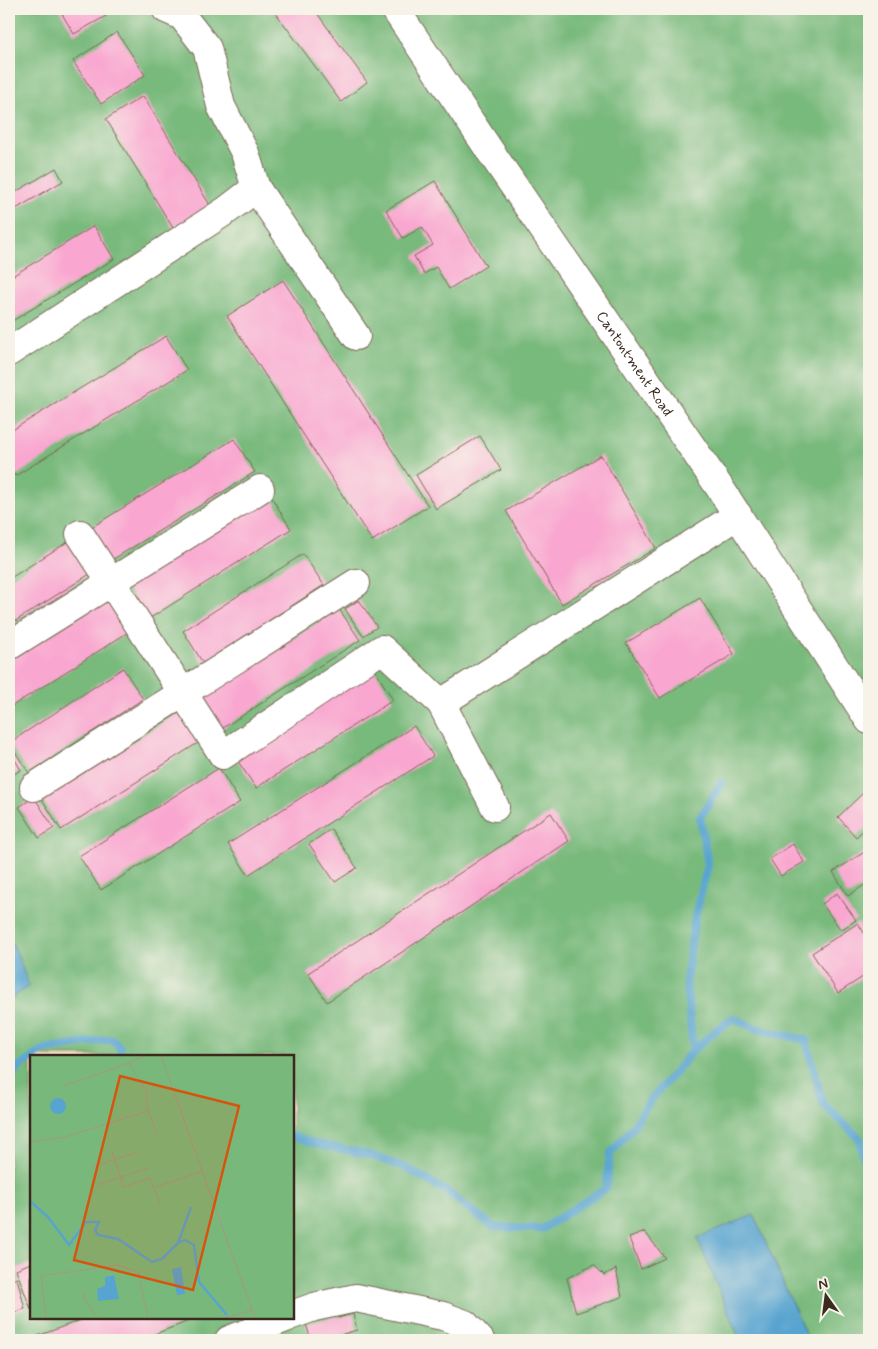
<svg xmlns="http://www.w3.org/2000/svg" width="878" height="1349" viewBox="0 0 878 1349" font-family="Mynerve,sans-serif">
  <rect width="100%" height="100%" fill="#f7f3e8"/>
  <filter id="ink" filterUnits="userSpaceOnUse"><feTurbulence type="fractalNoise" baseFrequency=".02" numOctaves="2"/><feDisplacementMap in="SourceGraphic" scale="10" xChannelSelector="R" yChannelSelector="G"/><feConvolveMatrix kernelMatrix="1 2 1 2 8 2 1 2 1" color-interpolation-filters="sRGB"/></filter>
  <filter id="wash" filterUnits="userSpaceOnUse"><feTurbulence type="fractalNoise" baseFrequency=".0096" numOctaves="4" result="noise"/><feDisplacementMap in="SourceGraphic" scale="20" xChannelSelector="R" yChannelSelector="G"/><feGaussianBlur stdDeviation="1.12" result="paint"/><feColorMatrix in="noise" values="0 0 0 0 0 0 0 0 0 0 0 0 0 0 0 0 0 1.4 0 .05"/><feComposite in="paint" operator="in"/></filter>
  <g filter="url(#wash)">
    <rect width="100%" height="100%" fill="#f3dcbf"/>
    <!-- forest -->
    <path fill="#78b97b" stroke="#5a724c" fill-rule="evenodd" d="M 9,9 L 869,9 L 869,1340 L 9,1340 ZM 31,1056 L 292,1056 L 292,1318 L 31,1318 Z"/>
    <!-- water -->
    <path fill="#58a4d0" stroke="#4a6777" d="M 9,937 L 16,951 L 29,986 L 9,1000 Z
      M 754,1215 L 808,1340 L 740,1340 L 697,1238 Z"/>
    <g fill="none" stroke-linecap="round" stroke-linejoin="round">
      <!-- stream -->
      <path stroke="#58a4d0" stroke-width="8" d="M 693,1050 L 715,1031 L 733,1018 L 757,1029 L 806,1040 L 823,1104 L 860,1139 L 869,1187
        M 34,1056 L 44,1050 L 111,1039 L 120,1047 L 120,1056
        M 9,1084 L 17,1068 L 31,1059
        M 292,1136 L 317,1144 L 370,1155 L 406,1168 L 446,1191 L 493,1227 L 542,1229 L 606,1188 L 610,1154 L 633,1127 L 652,1098 L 677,1070 L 693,1050 L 686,981 L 695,917 L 708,865 L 700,818 L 721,783"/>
    </g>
    <g id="blocks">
      <!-- building -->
      <path fill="#f9a7d0" d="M 59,9 L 102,9 L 106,16 L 74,34 Z
        M 273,9 L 314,9 L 367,82 L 341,102 Z
        M 117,32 L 145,75 L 101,104 L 73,61 Z
        M 143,96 L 210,205 L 173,228 L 106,119 Z
        M 56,168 L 63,181 L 9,213 L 9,196 Z
        M 435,181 L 486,266 L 449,289 L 436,267 L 424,274 L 414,256 L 433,245 L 422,227 L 403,238 L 386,210 Z
        M 94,226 L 114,259 L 9,323 L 9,278 Z
        M 283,280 L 428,506 L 372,541 L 227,316 Z
        M 166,336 L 187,370 L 15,476 L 9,466 L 9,432 Z
        M 480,436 L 501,470 L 436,509 L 416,475 Z
        M 234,439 L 255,472 L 107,563 L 87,530 Z
        M 601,455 L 656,548 L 562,604 L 506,511 Z
        M 270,495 L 291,529 L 147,620 L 126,586 Z
        M 72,539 L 93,572 L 9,625 L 9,579 Z
        M 303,554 L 324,585 L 203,663 L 183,631 Z
        M 109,598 L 130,631 L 9,708 L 9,661 Z
        M 700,598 L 734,654 L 660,698 L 626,643 Z
        M 359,600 L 377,627 L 363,636 L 345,609 Z
        M 339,609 L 360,640 L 218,731 L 198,700 Z
        M 123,668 L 143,699 L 29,773 L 9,743 Z
        M 374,669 L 393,700 L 256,788 L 235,757 Z
        M 182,711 L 201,741 L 61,830 L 42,799 Z
        M 414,726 L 433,756 L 248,875 L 228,844 Z
        M 11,753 L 21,770 L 9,777 L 9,755 Z
        M 219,768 L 240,802 L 101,890 L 79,856 Z
        M 864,792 L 869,798 L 869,825 L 856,837 L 838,817 Z
        M 34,797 L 54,828 L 39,838 L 19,807 Z
        M 551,813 L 569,841 L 327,1002 L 308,973 Z
        M 331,829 L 357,868 L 335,882 L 309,844 Z
        M 793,844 L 804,862 L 781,876 L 770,859 Z
        M 866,851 L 869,856 L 869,882 L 848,896 L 833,872 Z
        M 837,893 L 856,920 L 841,930 L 822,904 Z
        M 858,923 L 869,941 L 869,973 L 838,993 L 812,953 Z
        M 645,1232 L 665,1258 L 641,1269 L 629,1238 Z
        M 31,1263 L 31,1310 L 16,1269 Z
        M 594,1265 L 604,1275 L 616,1269 L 622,1297 L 576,1313 L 567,1278 Z
        M 17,1278 L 25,1309 L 9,1314 L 9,1281 Z
        M 353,1314 L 357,1330 L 343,1334 L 344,1340 L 311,1340 L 306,1324 L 338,1316 L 338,1318 Z
        M 86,1318 L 188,1318 L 189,1321 L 139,1340 L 27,1340 Z"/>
    </g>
  </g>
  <g filter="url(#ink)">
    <use href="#blocks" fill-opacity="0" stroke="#7b6856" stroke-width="1"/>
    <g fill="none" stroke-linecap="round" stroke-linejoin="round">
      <!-- minor casing -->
      <g stroke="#7b6856" stroke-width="30">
        <g id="minor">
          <path id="s1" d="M 395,9 L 490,151 L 722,491 L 869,720"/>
          <path d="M 256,188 L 356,336"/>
          <path d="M 9,352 L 227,210 L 256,188 L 245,153 L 221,106 L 207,48 L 182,16 L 166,9"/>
          <path d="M 80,534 L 223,755 L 382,649 L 441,703 L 495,807"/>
          <path d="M 9,646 L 260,489"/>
          <path d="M 441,703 L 738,515"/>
          <path d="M 34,787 L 356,583"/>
          <path d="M 292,1315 L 314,1307 L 356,1298 L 443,1316 L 465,1324 L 480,1340"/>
          <path d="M 229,1340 L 286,1318"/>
        </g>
      </g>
      <!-- minor -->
      <use href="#minor" stroke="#fff" stroke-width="28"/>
    </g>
  </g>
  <g text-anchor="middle" stroke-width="5" stroke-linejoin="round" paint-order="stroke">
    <!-- street labels -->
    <g font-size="15" fill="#3b2a1e" stroke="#f7f3e8">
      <text dy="5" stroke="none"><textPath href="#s1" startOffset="428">Cantontment Road</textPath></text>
    </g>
  </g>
  <!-- overview -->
  <g transform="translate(30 1055)">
    <rect width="264" height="264" fill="#f3dcbf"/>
    <path d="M 0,1 L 264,1 L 264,263 L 0,263 Z" fill="#78b97b"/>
    <path d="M20 51a8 8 0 1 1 16 0a8 8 0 1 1-16 0ZM 151,212 L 155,239 L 147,240 L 142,214 ZM 84,220 L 89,244 L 68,246 L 67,234 L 75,231 L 75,222 Z" fill="#58a4d0"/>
    <path fill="none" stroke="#58a4d0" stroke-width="2.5" d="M 0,146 L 18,162 L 39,190 L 56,167 L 69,167 L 65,175 L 68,180 L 88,184 L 122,207 L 132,204 L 148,188 L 161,152M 149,187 L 155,185 L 164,190 L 169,227 L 197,260"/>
    <path fill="none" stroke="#a9957f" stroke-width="1" d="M 131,1 L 225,263M 34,31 L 99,8M 118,56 L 127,79M 0,87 L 35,82 L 118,56 L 116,35 L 99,8 L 114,1M 82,97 L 94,132 L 120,123 L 130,148M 61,112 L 108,97M 67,130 L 118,113M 126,132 L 173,116M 53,236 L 55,245 L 68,263M 16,263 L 11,221 L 88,210 L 108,217 L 118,263M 194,263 L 223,255"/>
    <path fill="#d7540e" fill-opacity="0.15" stroke="#d7540e" stroke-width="2.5" d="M 90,21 L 209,51 L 163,235 L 44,205 Z"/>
    <rect width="264" height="264" fill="none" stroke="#3b2a1e" stroke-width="2.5"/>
  </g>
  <!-- margin -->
  <rect width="878" height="1349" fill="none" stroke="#f7f3e8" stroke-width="30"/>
  <!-- north arrow -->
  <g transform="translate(826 1296) rotate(346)" stroke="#f7f3e8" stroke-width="4" paint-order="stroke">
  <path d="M0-4L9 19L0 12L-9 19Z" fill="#3b2a1e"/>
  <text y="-8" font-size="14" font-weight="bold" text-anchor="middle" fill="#3b2a1e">N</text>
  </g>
</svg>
